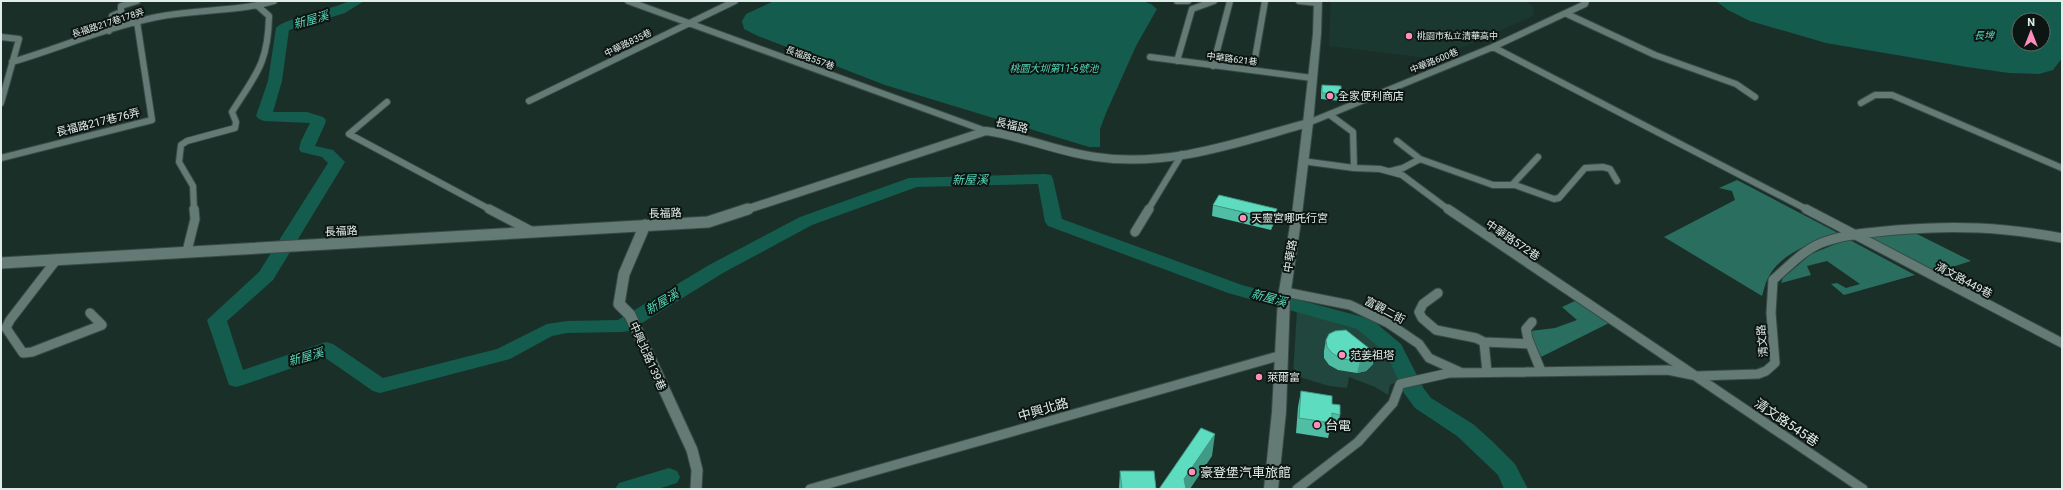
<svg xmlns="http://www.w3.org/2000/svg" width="2063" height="490" viewBox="0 0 2063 490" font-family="Roboto,'Noto Sans TC',sans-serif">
  <rect width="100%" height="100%" fill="#1b2f29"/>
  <!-- built -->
  <path fill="#1a3830" d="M 1331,1 L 1525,1 L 1533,6 L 1534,14 L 1533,16 L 1436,59 L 1329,46 Z"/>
  <!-- green -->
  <path fill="#20463d" d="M 1297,310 C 1325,316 1355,320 1379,337 C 1390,344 1400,367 1403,379 L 1390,385 L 1388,395 L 1375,387 L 1349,377 L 1347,388 L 1329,386 L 1293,375 Z"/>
  <!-- forest -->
  <path fill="#2a6e5f" d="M 1737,180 L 1838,233 C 1814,242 1780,253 1768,278 C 1765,283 1764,290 1762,296 L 1664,237 L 1735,200 L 1732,191 L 1719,188 Z
    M 1915,233 L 1971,261 L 1927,275 L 1858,238 Z
    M 1848,239 L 1915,275 L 1844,295 L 1831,284 L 1837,283 L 1846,288 L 1860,284 L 1827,261 L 1807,266 L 1811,275 L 1781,283 L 1783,278 L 1811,254 Z
    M 1575,301 L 1609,323 L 1539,358 L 1531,331 L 1555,328 L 1577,320 L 1562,307 Z"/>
  <!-- water -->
  <path fill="#145c4d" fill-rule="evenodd" d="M 774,1 L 1142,1 L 1151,4 L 1157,9 L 1136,46 L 1106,113 L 1100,129 L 1100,147 L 1089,147 L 885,85 L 758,36 L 744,29 L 742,21 L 746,14 Z
    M 1716,1 L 2058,1 L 2062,2 L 2062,58 L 2053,70 L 2039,74 L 2009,73 L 1967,67 L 1826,43 L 1750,21 L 1728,10 ZM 2019,20 L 2043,20 L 2043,44 L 2019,44 Z"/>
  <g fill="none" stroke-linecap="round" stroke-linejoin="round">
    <!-- river -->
    <path fill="#145c4d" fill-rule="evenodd" d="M 349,1 L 364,1 L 345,13 L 289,30 L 282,81 L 273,112 L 307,112 L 323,117 L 326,120 L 325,124 L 315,146 L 333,150 L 345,162 L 273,280 L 227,321 L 243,370 L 326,342 L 333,344 L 383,378 L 497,349 L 547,324 L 567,321 L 618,320 L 709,265 L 800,217 L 909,178 L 1045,174 L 1051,175 L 1053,179 L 1062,219 L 1242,285 L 1371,319 L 1401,344 L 1424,389 L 1431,398 L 1473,424 L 1492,441 L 1515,464 L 1528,489 L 1504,489 L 1498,475 L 1457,436 L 1415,408 L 1404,393 L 1386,353 L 1357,329 L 1228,293 L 1048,226 L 1045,222 L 1038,184 L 917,187 L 812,225 L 723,273 L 629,331 L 622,332 L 567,333 L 552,336 L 510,359 L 380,393 L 373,391 L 324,357 L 243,385 L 236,387 L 229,385 L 207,320 L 259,272 L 328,163 L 322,157 L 301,152 L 299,149 L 301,141 L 310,123 L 264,121 L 259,119 L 256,116 L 268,81 L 276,28 C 283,19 334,9 349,1 Z
      M 669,468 L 677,471 L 680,477 L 677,483 L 658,489 L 615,489 L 619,483 Z"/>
    <!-- minor-far1 casing -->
    <g stroke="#394a46" stroke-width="8">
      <path id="minor-far1" d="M 628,1 L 986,131
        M 1177,1 L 1188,1
        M 1299,1 L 1318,3
        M 1567,14 L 1655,55 L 1736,84 L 1755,97
        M 109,31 L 112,16 L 121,12 L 121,6 L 137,1
        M 1,37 L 19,39 L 1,103
        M 1493,47 L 1808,210
        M 1150,57 L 1312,78
        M 1177,61 L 1192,9 L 1214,1
        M 12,62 C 60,48 107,27 157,17 C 196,9 236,12 274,1
        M 1213,66 L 1230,1
        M 1253,70 L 1265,1
        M 529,101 L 735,1
        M 387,102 L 349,134 L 491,210
        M 1861,103 L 1875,95 L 1892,95 L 2062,168
        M 1330,115 L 1353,132 L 1354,168
        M 1308,123 L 1493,47 L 1585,4 L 1586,1
        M 1397,141 L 1420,159
        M 1,158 L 152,120 L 137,22
        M 1302,161 L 1354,168 L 1380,169 L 1402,175 L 1449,210
        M 1391,171 L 1403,168 L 1420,159 L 1493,185 L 1515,185 L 1554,199 L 1559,198 L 1585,168 L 1603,167 L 1610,169 L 1617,181
        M 1512,185 L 1538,157
        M 194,210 L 193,186 L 179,162 L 181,145 L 187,141 L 235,128 L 236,122 L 232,112 C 256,74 268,64 269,16 L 259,7
        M 1148,210 L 1182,154"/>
    </g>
    <!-- minor casing -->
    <g stroke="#394a46" stroke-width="11">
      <path id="minor" d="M 489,209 L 531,231
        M 1448,209 L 1863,489
        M 1806,209 L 2062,343
        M 1135,232 L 1149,209
        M 187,251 L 195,219 L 194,209
        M 57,259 L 10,320 L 6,328 L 23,353 L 32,352 L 102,325 L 90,313
        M 1285,292 L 1350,305 L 1388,323 L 1419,344 L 1429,358 L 1460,372
        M 1438,293 L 1423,304 L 1419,312 L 1422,318 L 1436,330 L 1476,338 L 1484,342 L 1530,344
        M 1532,322 L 1526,329 L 1528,339 L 1541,371
        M 1484,342 L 1487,372
        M 810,489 L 1282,355
        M 1297,489 L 1358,442 L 1393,403 L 1400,384 L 1449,373 L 1668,370 L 1697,376 L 1758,374 L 1766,371 L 1775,363 L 1771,313 L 1773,280 C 1789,266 1806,247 1827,241 C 1848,234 1873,232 1896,230 C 1956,225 2002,227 2062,238"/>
    </g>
    <!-- tertiary-far1 casing -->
    <g stroke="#394a46" stroke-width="10">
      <path id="tertiary-far1" d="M 745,210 L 986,131 C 1023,136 1058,152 1096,157 C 1169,168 1239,142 1308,123"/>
    </g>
    <!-- tertiary casing -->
    <g stroke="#394a46" stroke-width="13">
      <path id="tertiary" d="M 645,225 L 624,274 L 619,304 L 630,315 L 692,450 L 697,470 L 696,489
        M 1,263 L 708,222 L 748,209"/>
    </g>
    <!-- secondary casing -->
    <g stroke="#394a46" stroke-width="2">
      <path id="secondary" d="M 1314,1 L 1322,1 L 1321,34 L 1313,123 L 1302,214 L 1290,297 L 1286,412 L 1278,489 L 1264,489 L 1272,412 L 1278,297 L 1292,214 L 1303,123 L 1313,34 Z"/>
    </g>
    <!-- minor-far1 -->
    <use href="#minor-far1" stroke="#647a74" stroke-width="6"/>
    <!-- minor -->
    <use href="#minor" stroke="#647a74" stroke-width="9"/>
    <!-- tertiary-far1 -->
    <use href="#tertiary-far1" stroke="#647a74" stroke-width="8"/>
    <!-- tertiary -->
    <use href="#tertiary" stroke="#647a74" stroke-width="11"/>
    <!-- secondary -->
    <use href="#secondary" fill="#647a74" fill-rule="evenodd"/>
  </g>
  <!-- wall -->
  <path fill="#50bda5" d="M 1322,85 L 1341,94 L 1340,101 L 1321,99 L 1321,91 Z
    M 1213,205 L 1275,220 L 1271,230 L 1212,216 Z
    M 1326,340 L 1373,364 L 1366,371 L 1357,373 L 1338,370 L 1329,365 L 1324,358 L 1324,351 Z
    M 1301,391 L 1332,404 L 1340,415 L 1337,430 L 1330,429 L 1328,438 L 1296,433 L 1298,407 Z
    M 1120,471 L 1156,489 L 1119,489 Z"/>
  <!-- shaded-wall -->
  <path fill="#419a86" d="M 1277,209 L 1275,220 L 1271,230 L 1273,219 Z
    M 1375,353 L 1373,364 L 1366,371 L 1357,373 L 1360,361 Z
    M 1215,434 L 1212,456 L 1190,489 L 1183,489 L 1184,479 Z"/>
  <!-- building -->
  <path fill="#5ddcc0" stroke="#419a86" d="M 1322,85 L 1341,86 L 1341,94 L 1322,93 Z
    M 1219,195 L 1277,209 L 1273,219 L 1213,205 Z
    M 1346,330 L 1375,353 L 1369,359 L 1360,361 L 1341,359 L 1332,353 L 1327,347 L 1326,340 L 1329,334 L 1335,331 Z
    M 1301,391 L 1332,396 L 1332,404 L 1340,405 L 1340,415 L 1332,413 L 1332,423 L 1299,418 Z
    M 1201,428 L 1215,434 L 1184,479 L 1186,489 L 1159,489 Z
    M 1120,471 L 1154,471 L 1156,489 L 1122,489 Z"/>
  <!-- markers -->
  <g fill="#ff8eba" stroke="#0c1512" stroke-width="1.5">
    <circle cx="1409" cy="36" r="4"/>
    <circle cx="1330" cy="96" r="4"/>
    <circle cx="1243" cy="218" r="4"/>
    <circle cx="1342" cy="355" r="4"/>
    <circle cx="1259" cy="377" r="4"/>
    <circle cx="1317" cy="425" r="4"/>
    <circle cx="1192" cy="472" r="4"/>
  </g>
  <g text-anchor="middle" stroke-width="4" stroke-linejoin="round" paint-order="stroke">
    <!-- far-street labels -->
    <g font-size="9" fill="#e1ede9" stroke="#0c1512">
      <text transform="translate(108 23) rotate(-18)" y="3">長福路217巷178弄</text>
      <text transform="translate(628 43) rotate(-26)" y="3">中華路835巷</text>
      <text transform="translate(810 58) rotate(20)" y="3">長福路557巷</text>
      <text transform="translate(1232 59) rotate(7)" y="3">中華路621巷</text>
      <text transform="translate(1434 61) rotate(-22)" y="3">中華路600巷</text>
    </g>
    <!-- far-poi labels -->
    <g font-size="9" fill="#e1ede9" stroke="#0c1512" text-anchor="start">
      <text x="1417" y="39">桃園市私立清華高中</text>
    </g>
    <!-- far-water labels -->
    <g font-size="10" font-style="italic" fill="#58d7bb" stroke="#0c1512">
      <text x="1984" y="39">長埤</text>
      <text x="1054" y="72">桃園大圳第11-6號池</text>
    </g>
    <!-- poi labels -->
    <g font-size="11" fill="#e1ede9" stroke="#0c1512" text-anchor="start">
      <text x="1338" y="100">全家便利商店</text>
      <text x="1251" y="222">天靈宮哪吒行宮</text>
      <text x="1350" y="359">范姜祖塔</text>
      <text x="1267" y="381">萊爾富</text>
    </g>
    <!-- street labels -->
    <g font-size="11" fill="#e1ede9" stroke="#0c1512">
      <text transform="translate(98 122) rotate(-14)" y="4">長福路217巷76弄</text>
      <text transform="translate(1012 125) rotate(13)" y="4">長福路</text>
      <text transform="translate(665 213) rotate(-2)" y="4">長福路</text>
      <text transform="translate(341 231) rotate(-3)" y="4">長福路</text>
      <text transform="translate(1513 240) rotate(34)" y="4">中華路572巷</text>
      <text transform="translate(1290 256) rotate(-81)" y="4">中華路</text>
      <text transform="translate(1964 280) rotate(28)" y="4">清文路449巷</text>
      <text transform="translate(1385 310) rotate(28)" y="4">富觀二街</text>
      <text transform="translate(1762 341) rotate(-95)" y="4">清文路</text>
      <text transform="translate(648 356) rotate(66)" y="4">中興北路139巷</text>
    </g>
    <!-- water labels -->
    <g font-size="12" font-style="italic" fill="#58d7bb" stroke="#0c1512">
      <text transform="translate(311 20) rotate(-16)" y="4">新屋溪</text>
      <text transform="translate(970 180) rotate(-1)" y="4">新屋溪</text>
      <text transform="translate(1269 298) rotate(15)" y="4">新屋溪</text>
      <text transform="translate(662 302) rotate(-31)" y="4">新屋溪</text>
      <text transform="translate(306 357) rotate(-16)" y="4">新屋溪</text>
    </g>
    <!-- near-street labels -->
    <g font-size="13" fill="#e1ede9" stroke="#0c1512">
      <text transform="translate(1043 409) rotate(-16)" y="5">中興北路</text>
      <text transform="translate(1787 422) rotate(34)" y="5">清文路545巷</text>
    </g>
    <!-- near-poi labels -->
    <g font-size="13" fill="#e1ede9" stroke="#0c1512" text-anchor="start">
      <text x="1325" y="430">台電</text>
      <text x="1200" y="477">豪登堡汽車旅館</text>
    </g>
  </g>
  <!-- border -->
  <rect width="2063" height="490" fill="none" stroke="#e1ede9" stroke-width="4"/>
  <!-- north arrow -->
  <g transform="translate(2031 32)"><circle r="19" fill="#0c1512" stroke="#616b68"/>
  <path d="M0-3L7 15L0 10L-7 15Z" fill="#ff8eba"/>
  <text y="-6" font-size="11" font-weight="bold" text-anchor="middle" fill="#e1ede9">N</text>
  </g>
</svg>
